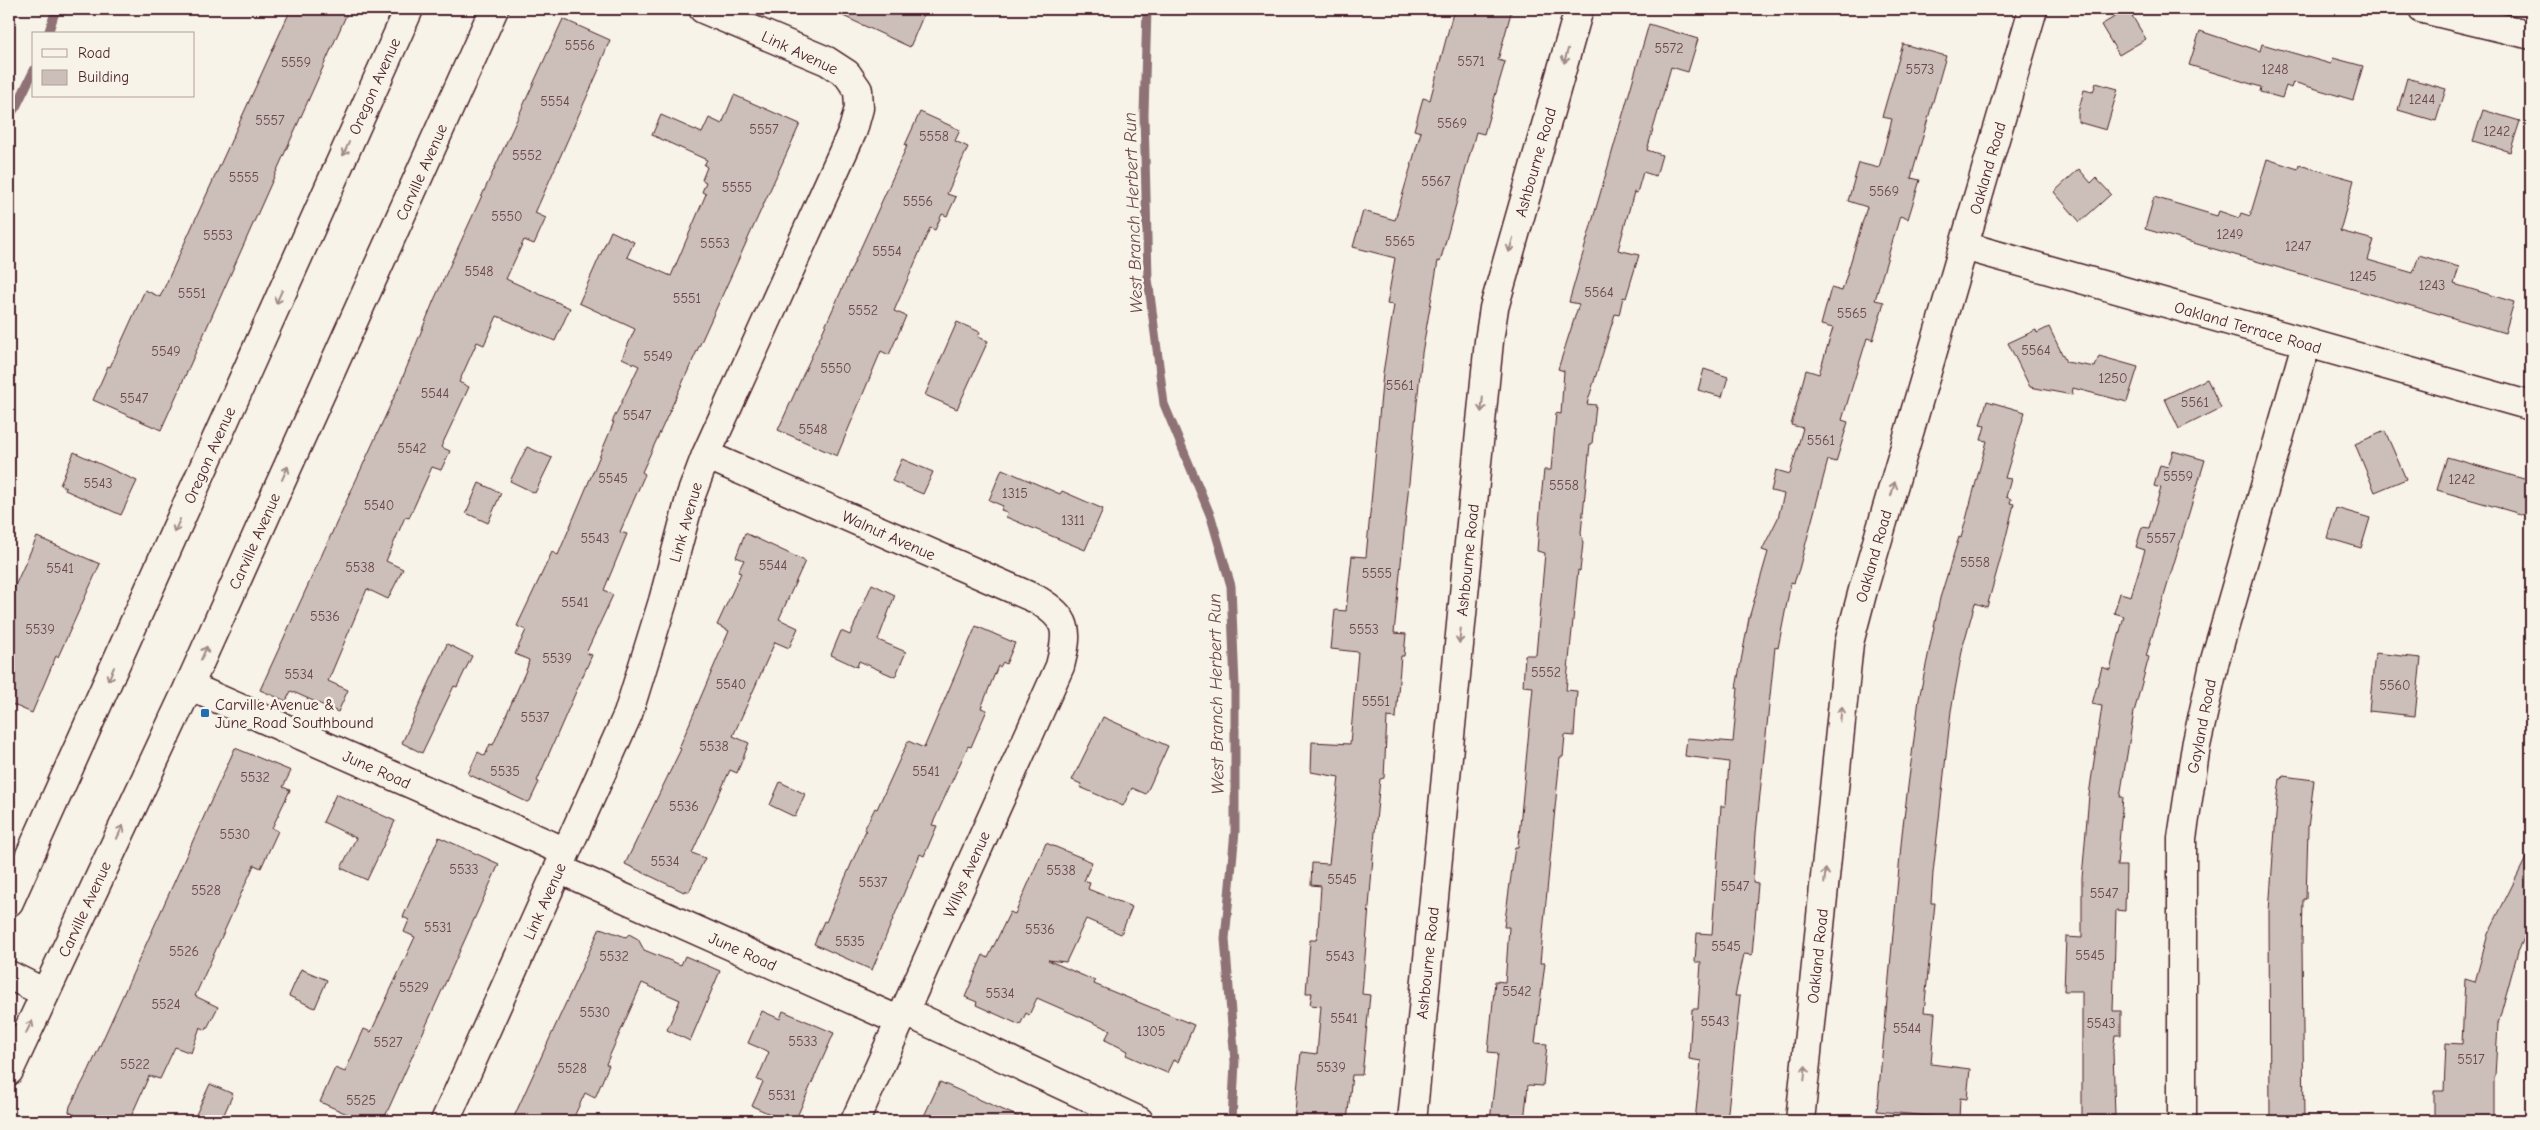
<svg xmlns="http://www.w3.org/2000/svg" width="2540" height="1130" viewBox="0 0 2540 1130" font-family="'Comic Neue',sans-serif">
  <rect width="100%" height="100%" fill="#f7f3e8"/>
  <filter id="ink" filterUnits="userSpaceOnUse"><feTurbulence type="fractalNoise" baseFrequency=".02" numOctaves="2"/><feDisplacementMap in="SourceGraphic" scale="10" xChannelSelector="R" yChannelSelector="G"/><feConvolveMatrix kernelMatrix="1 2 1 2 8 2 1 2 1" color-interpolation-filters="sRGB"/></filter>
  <g filter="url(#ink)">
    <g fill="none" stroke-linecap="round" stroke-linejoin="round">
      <!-- stream -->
      <path stroke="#8e7275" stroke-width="9" d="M 1147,9 L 1144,114 L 1148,279 L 1164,404 L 1211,517 L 1231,586 L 1235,686 L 1235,831 L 1225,939 L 1235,1062 L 1232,1121
        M 48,34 L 56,9
        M 9,116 L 16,107 L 34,70"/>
    </g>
    <!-- building -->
    <path fill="#ccbfb9" stroke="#4a1f2b" d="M 291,9 L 349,9 L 161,430 L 93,400 L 108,366 L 110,367 L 145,290 L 160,297 Z
      M 828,9 L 926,9 L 910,47 Z
      M 1454,9 L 1512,9 L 1498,60 L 1505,62 L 1484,134 L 1476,132 L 1440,262 L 1438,261 L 1422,353 L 1394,633 L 1406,634 L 1404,656 L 1401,656 L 1396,718 L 1387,717 L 1384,778 L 1380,779 L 1375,832 L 1362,994 L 1370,995 L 1362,1075 L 1352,1075 L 1347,1121 L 1294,1121 L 1301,1052 L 1317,1054 L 1321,1006 L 1310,1005 L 1312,993 L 1306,993 L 1310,940 L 1316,940 L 1318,931 L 1321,886 L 1311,885 L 1312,863 L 1329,864 L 1339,777 L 1311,772 L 1312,742 L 1350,744 L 1358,652 L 1331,649 L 1335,610 L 1346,611 L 1352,556 L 1366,557 L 1383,373 L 1394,305 L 1387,304 L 1395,258 L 1353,247 L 1363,211 L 1395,220 L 1421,132 L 1414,130 L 1423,98 L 1430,100 Z
      M 2128,9 L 2146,39 L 2119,55 L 2101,25 Z
      M 563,19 L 610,40 L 600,64 L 601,65 L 535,213 L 546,218 L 534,244 L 524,240 L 506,279 L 570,308 L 555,341 L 497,316 L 484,345 L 477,342 L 459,382 L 469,387 L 441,447 L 450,451 L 441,470 L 432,467 L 409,518 L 405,517 L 386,561 L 403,569 L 388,599 L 367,589 L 328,681 L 348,690 L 338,712 L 291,691 L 286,701 L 260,690 L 400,384 L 434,300 Z
      M 1649,24 L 1698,39 L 1688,72 L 1671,67 L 1647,150 L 1662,155 L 1656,176 L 1643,172 L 1637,193 L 1634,192 L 1618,250 L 1639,255 L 1626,298 L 1623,297 L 1619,315 L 1615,314 L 1587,404 L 1596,405 L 1592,444 L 1590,444 L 1581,533 L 1583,543 L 1580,571 L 1578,570 L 1566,690 L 1577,691 L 1574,736 L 1565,735 L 1563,757 L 1560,757 L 1540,963 L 1545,963 L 1535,1043 L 1547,1044 L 1543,1086 L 1528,1085 L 1524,1121 L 1490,1121 L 1498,1053 L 1488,1052 L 1495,981 L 1505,982 L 1506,971 L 1509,927 L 1504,927 L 1515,847 L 1518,847 L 1533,687 L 1523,686 L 1525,655 L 1536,655 L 1545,553 L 1537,551 L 1541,499 L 1544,470 L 1551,470 L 1556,413 L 1561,414 L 1564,371 L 1558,369 L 1579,304 L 1569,302 Z
      M 2200,31 L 2260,51 L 2262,44 L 2331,64 L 2333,58 L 2363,66 L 2353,100 L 2293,82 L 2291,88 L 2286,86 L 2282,98 L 2260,92 L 2261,87 L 2189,65 Z
      M 1903,44 L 1946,56 L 1911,178 L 1920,180 L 1908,219 L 1900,216 L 1875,300 L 1884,302 L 1873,340 L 1867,338 L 1842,420 L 1848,422 L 1836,462 L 1828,460 L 1799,569 L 1794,583 L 1791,582 L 1778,648 L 1775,647 L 1756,833 L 1753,883 L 1758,884 L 1752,955 L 1744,954 L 1735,996 L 1740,996 L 1727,1121 L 1695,1121 L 1701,1061 L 1689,1059 L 1692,1009 L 1698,1009 L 1701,962 L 1695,962 L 1697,933 L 1712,934 L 1721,806 L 1725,806 L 1726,804 L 1729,762 L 1685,756 L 1687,738 L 1733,742 L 1738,688 L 1736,688 L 1749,618 L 1768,552 L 1762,550 L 1778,518 L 1784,494 L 1771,491 L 1776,470 L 1790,474 L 1803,428 L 1791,425 L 1806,370 L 1819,374 L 1833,328 L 1821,325 L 1831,288 L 1842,291 L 1867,207 L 1848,201 L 1859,163 L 1879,168 L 1892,119 L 1882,117 Z
      M 2407,78 L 2446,89 L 2436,121 L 2398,110 Z
      M 2096,83 L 2118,89 L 2106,130 L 2078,122 L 2078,112 L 2084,90 L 2093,92 Z
      M 734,95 L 800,124 L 642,472 L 645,474 L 620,532 L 627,534 L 604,590 L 613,595 L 586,653 L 592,655 L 537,781 L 539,782 L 530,801 L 527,802 L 468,774 L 478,752 L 485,756 L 490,744 L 493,745 L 527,668 L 529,660 L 515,654 L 526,630 L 517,626 L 552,552 L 558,555 L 614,422 L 612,422 L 639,366 L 622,358 L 635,329 L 579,303 L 611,231 L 634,242 L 627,257 L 671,276 L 706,194 L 702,192 L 706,182 L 702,180 L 707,167 L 704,165 L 707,160 L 652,135 L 661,115 L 702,133 L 709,118 L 722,124 Z
      M 2483,110 L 2520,121 L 2510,152 L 2473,141 Z
      M 920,112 L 960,130 L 955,141 L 968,147 L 947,194 L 956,197 L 947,216 L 942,214 L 935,230 L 930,228 L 894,311 L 906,316 L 889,355 L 881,351 L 837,456 L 778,430 L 907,146 L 905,145 Z
      M 2267,159 L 2298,169 L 2299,165 L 2354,180 L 2340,231 L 2374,240 L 2368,260 L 2413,273 L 2419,255 L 2459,267 L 2454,284 L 2514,302 L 2505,333 L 2145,229 L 2154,197 L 2217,216 L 2219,211 L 2239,218 L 2241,213 L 2250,216 Z
      M 2079,169 L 2091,183 L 2096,178 L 2111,194 L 2080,222 L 2054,192 Z
      M 957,322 L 980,332 L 978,337 L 988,341 L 957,409 L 925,395 Z
      M 2049,327 L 2066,362 L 2095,367 L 2099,356 L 2138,367 L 2127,402 L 2073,388 L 2072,395 L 2030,387 L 2008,343 L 2036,330 L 2037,333 Z
      M 1704,369 L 1728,377 L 1722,397 L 1698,390 Z
      M 2207,379 L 2221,408 L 2179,429 L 2165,399 Z
      M 1987,401 L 2025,412 L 2005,478 L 2011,479 L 2006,497 L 2011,499 L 2010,503 L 2014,504 L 2003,549 L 1987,607 L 1975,603 L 1963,646 L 1951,711 L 1933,873 L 1931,903 L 1935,903 L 1924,1012 L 1935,1013 L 1931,1064 L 1970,1069 L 1967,1099 L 1960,1098 L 1959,1119 L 1877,1111 L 1902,834 L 1919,699 L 1940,598 L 1959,537 L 1961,538 L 1987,441 L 1981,440 L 1985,426 L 1980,425 Z
      M 2385,431 L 2406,479 L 2375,492 L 2355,444 Z
      M 527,447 L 552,458 L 535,493 L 510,481 Z
      M 2173,451 L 2205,460 L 2146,656 L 2149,657 L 2134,712 L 2120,797 L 2123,797 L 2117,866 L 2126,866 L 2125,911 L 2116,910 L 2113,1011 L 2121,1011 L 2121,1035 L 2115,1035 L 2113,1051 L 2115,1116 L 2082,1117 L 2082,991 L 2064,991 L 2066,937 L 2082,938 L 2082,878 L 2089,795 L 2102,706 L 2092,704 L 2102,667 L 2110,670 L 2124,616 L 2114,613 L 2120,593 L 2131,596 L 2145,550 L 2136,547 L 2142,527 L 2149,528 L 2161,488 L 2154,486 L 2160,465 L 2168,467 Z
      M 74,452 L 137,481 L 121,515 L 65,490 L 66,488 L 60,485 Z
      M 2447,457 L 2531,481 L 2531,517 L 2437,490 Z
      M 902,459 L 933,472 L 923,494 L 892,481 Z
      M 1002,469 L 1060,494 L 1062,491 L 1103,509 L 1085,550 L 1006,517 L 1007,512 L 1001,510 L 1003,506 L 989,500 Z
      M 479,483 L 501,493 L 488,523 L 466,513 Z
      M 2336,508 L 2370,518 L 2361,548 L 2327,538 Z
      M 745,533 L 805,561 L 779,619 L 798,628 L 789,648 L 775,642 L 733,736 L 749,743 L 737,773 L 730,770 L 692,853 L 705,858 L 689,892 L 685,890 L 684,892 L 625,864 L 681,749 L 679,748 L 729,631 L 717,625 L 741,573 L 738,572 L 744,560 L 736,557 Z
      M 37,537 L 100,564 L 58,657 L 56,656 L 32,713 L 9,703 L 9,599 Z
      M 872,584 L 895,595 L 878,640 L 906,652 L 895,677 L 859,661 L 857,667 L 831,655 L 841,631 L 850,635 Z
      M 976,626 L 1015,643 L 1006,664 L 1003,662 L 1000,667 L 998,666 L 981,708 L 987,710 L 971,747 L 968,746 L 932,825 L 937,826 L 924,856 L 920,854 L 872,970 L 814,944 L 824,921 L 826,922 L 866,830 L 864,830 L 875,808 L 877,809 L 908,741 L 924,748 Z
      M 447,644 L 472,656 L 457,687 L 454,686 L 422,753 L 402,743 Z
      M 2375,653 L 2421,658 L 2415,716 L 2369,711 Z
      M 1103,717 L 1168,746 L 1146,794 L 1132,788 L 1123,806 L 1080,787 L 1081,784 L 1072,780 Z
      M 235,748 L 291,771 L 283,787 L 290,790 L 272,828 L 278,831 L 261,868 L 254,865 L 195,996 L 218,1007 L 206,1030 L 200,1027 L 191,1053 L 175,1047 L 160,1079 L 149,1076 L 129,1121 L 88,1121 L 69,1112 L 70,1106 L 89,1070 Z
      M 2283,776 L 2314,780 L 2308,828 L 2306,899 L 2303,899 L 2302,944 L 2304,1121 L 2270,1121 L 2269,911 L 2277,802 L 2280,779 L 2282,779 Z
      M 780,782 L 805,794 L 795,817 L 770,805 Z
      M 336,794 L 395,821 L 367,880 L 341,868 L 356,838 L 323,822 Z
      M 439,837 L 499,864 L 383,1121 L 363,1121 L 320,1102 L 335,1068 L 345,1072 L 364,1029 L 371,1032 L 415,937 L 404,932 L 409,920 L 403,917 Z
      M 1046,843 L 1092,862 L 1084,881 L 1090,883 L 1088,889 L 1132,907 L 1121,934 L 1086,919 L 1066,962 L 1048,960 L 1095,981 L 1094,984 L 1194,1025 L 1178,1062 L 1173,1060 L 1167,1073 L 1126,1055 L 1128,1051 L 1105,1040 L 1110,1030 L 1037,998 L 1029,1015 L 1026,1013 L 1020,1025 L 976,1005 L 977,1002 L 965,997 L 983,955 L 988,958 L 1010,912 L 1015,914 Z
      M 2531,848 L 2531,924 L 2518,951 L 2498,1024 L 2495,1076 L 2494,1076 L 2494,1121 L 2434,1121 L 2434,1091 L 2444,1091 L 2446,1043 L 2462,1044 L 2465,979 L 2475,982 L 2488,934 Z
      M 600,928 L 626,937 L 629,934 L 638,939 L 644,950 L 681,965 L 685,956 L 720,971 L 690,1041 L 667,1030 L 680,1000 L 642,983 L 606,1064 L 609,1065 L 595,1098 L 585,1093 L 572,1121 L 512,1121 Z
      M 301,969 L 327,980 L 315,1008 L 289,996 Z
      M 762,1011 L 780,1019 L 783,1011 L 834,1033 L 795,1121 L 786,1121 L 752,1106 L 763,1082 L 757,1080 L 769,1052 L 748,1043 Z
      M 940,1082 L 1028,1121 L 936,1121 L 924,1116 Z
      M 210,1084 L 233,1094 L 221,1121 L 193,1121 Z"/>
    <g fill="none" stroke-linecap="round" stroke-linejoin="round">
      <!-- street casing -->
      <g stroke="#4a1f2b" stroke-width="31">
        <path id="street" d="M 2423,9 L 2531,35
          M 1964,246 L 2531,406
          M 706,455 L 1036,599 C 1069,619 1069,630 1060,666 L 855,1121
          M 189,686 L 566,852
          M 559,869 L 900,1021
          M 904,1011 L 1139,1121
          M 445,1121 L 628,714 L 663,601 L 691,495 L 706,455 L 853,130 L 859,108 L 858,90 L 847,74 L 827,61 L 703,9
          M 1412,1121 L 1489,341 L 1494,308 L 1579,9
          M 1800,1121 L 1849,643 L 1863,590 L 2033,9
          M 2182,1121 L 2182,838 L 2196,746 L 2215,660 L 2306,344"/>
      </g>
      <!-- secondary casing -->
      <g stroke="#4a1f2b" stroke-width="31">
        <path id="secondary" d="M 9,902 L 409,9
          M 9,975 L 45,993
          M 9,1071 L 189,686 L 494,9"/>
      </g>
      <!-- street -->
      <use href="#street" stroke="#f7f3e8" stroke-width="28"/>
      <!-- secondary -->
      <use href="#secondary" stroke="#f7f3e8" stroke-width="28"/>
    </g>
    <!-- one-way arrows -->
    <defs><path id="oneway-shaft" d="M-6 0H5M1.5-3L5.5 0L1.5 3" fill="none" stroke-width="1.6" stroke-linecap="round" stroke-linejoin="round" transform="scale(1.25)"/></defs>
    <g stroke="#a0898a">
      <use href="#oneway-shaft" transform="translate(1566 56) rotate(106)"/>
      <use href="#oneway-shaft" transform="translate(346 149) rotate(114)"/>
      <use href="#oneway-shaft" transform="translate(1511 245) rotate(106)"/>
      <use href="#oneway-shaft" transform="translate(279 297) rotate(114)"/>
      <use href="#oneway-shaft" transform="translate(1482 405) rotate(96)"/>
      <use href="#oneway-shaft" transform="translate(285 473) rotate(-66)"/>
      <use href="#oneway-shaft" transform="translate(1893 489) rotate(-74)"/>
      <use href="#oneway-shaft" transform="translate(177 526) rotate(114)"/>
      <use href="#oneway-shaft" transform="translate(1460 636) rotate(96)"/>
      <use href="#oneway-shaft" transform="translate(204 653) rotate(-66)"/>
      <use href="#oneway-shaft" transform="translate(111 674) rotate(114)"/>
      <use href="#oneway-shaft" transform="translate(1841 714) rotate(-84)"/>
      <use href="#oneway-shaft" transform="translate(120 832) rotate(-65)"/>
      <use href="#oneway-shaft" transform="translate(1825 876) rotate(-84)"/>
      <use href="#oneway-shaft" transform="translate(29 1027) rotate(-65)"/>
      <use href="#oneway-shaft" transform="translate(1805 1073) rotate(-84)"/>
    </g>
  </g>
  <!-- markers -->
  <rect fill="#1f6fb2" stroke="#f7f3e8" stroke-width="2" x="200" y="708" width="10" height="10" rx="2.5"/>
  <g text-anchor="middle" stroke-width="5" stroke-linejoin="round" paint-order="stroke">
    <!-- number labels -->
    <g font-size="14" fill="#6a474e">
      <text x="580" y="50">5556</text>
      <text x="1669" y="53">5572</text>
      <text x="1471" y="66">5571</text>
      <text x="296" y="67">5559</text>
      <text x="1920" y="74">5573</text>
      <text x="2275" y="74">1248</text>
      <text x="2422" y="104">1244</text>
      <text x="555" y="106">5554</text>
      <text x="270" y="125">5557</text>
      <text x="1452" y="128">5569</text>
      <text x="764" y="134">5557</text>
      <text x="2497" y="136">1242</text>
      <text x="934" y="141">5558</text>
      <text x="527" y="160">5552</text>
      <text x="244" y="182">5555</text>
      <text x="1436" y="186">5567</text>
      <text x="737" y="192">5555</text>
      <text x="1884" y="196">5569</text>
      <text x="918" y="206">5556</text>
      <text x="507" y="221">5550</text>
      <text x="2230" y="239">1249</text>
      <text x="218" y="240">5553</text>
      <text x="1400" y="246">5565</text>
      <text x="715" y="248">5553</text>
      <text x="2298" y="251">1247</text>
      <text x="887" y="256">5554</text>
      <text x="479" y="276">5548</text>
      <text x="2363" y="281">1245</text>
      <text x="2432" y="290">1243</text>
      <text x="1599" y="297">5564</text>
      <text x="192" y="298">5551</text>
      <text x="687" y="303">5551</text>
      <text x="863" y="315">5552</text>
      <text x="1852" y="318">5565</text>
      <text x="2036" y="355">5564</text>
      <text x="166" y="356">5549</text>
      <text x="658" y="361">5549</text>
      <text x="836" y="373">5550</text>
      <text x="2113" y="383">1250</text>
      <text x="1400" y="390">5561</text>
      <text x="435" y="398">5544</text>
      <text x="134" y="403">5547</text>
      <text x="2195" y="407">5561</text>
      <text x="637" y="420">5547</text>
      <text x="813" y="434">5548</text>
      <text x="1821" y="445">5561</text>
      <text x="412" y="453">5542</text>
      <text x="2178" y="481">5559</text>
      <text x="613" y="483">5545</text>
      <text x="2462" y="484">1242</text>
      <text x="98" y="488">5543</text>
      <text x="1564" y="490">5558</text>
      <text x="1015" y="498">1315</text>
      <text x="379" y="510">5540</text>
      <text x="1073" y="525">1311</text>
      <text x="595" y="543">5543</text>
      <text x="2161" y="543">5557</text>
      <text x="1975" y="567">5558</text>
      <text x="773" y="570">5544</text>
      <text x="360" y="572">5538</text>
      <text x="60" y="573">5541</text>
      <text x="1377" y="578">5555</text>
      <text x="575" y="607">5541</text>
      <text x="325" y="621">5536</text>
      <text x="40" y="634">5539</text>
      <text x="1364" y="634">5553</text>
      <text x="557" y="663">5539</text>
      <text x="1546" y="677">5552</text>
      <text x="299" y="679">5534</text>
      <text x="731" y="689">5540</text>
      <text x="2395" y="690">5560</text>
      <text x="1376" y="706">5551</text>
      <text x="535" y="722">5537</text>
      <text x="714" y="751">5538</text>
      <text x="505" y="776">5535</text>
      <text x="926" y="776">5541</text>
      <text x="255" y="782">5532</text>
      <text x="684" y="811">5536</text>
      <text x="235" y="839">5530</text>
      <text x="665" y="866">5534</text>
      <text x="464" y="874">5533</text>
      <text x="1061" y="875">5538</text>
      <text x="1342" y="884">5545</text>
      <text x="873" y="887">5537</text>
      <text x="1735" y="891">5547</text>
      <text x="206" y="895">5528</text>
      <text x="2104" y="898">5547</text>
      <text x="438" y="932">5531</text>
      <text x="1040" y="934">5536</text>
      <text x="850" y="946">5535</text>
      <text x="1726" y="951">5545</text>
      <text x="184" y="956">5526</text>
      <text x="2090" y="960">5545</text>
      <text x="614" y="961">5532</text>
      <text x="1340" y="961">5543</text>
      <text x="414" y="992">5529</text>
      <text x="1517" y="996">5542</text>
      <text x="1000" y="998">5534</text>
      <text x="166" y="1009">5524</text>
      <text x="595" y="1017">5530</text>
      <text x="1344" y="1023">5541</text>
      <text x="1715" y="1026">5543</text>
      <text x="2101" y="1028">5543</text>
      <text x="1907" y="1033">5544</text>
      <text x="1151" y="1036">1305</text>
      <text x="803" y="1046">5533</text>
      <text x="388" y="1047">5527</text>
      <text x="2471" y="1064">5517</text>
      <text x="135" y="1069">5522</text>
      <text x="1331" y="1072">5539</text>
      <text x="572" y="1073">5528</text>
      <text x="782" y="1100">5531</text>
      <text x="361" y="1105">5525</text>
    </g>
    <!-- street labels -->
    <g font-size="16" fill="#4a1f2b" stroke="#f7f3e8">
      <text transform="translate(800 52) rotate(25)" y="6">Link Avenue</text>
      <text transform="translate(374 86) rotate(-66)" y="6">Oregon Avenue</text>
      <text transform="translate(1535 162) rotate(-74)" y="6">Ashbourne Road</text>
      <text transform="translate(1987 168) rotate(-74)" y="6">Oakland Road</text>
      <text transform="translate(421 172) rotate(-66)" y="6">Carville Avenue</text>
      <text transform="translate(2248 327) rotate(16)" y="6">Oakland Terrace Road</text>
      <text transform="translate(209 455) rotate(-66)" y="6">Oregon Avenue</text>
      <text transform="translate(685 522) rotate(-74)" y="6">Link Avenue</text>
      <text transform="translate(889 535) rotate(24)" y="6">Walnut Avenue</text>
      <text transform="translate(254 541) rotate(-66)" y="6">Carville Avenue</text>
      <text transform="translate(1873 556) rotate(-74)" y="6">Oakland Road</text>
      <text transform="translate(1467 560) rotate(-84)" y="6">Ashbourne Road</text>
      <text transform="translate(2201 726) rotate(-79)" y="6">Gayland Road</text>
      <text transform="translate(377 769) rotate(24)" y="6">June Road</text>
      <text transform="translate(966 874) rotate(-66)" y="6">Willys Avenue</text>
      <text transform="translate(544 901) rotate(-66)" y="6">Link Avenue</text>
      <text transform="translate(84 909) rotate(-65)" y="6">Carville Avenue</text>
      <text transform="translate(743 951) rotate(24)" y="6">June Road</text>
      <text transform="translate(1817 956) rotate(-84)" y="6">Oakland Road</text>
      <text transform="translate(1427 963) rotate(-84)" y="6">Ashbourne Road</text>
    </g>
    <!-- poi labels -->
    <g font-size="16" fill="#4a1f2b" stroke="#f7f3e8" text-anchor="start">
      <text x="215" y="710">Carville Avenue &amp;<tspan x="215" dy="18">June Road Southbound</tspan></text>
    </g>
    <!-- water labels -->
    <g font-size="18" font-style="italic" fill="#6c4950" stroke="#f7f3e8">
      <text transform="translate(1133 213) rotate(-92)" y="6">West Branch Herbert Run</text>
      <text transform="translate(1216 694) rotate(-91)" y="6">West Branch Herbert Run</text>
    </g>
  </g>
  <!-- margin -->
  <rect width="2540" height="1130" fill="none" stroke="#f7f3e8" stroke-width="30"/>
  <rect x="15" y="15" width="2510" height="1100" fill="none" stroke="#4a1f2b" stroke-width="2" filter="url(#ink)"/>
  <!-- legend -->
  <rect x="32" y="32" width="162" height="65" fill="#f7f3e8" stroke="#b29e9c"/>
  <rect x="42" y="49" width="25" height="8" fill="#f7f3e8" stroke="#b29e9c"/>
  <text x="78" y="58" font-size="15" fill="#4a1f2b">Road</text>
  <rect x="42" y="70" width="25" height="15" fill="#ccbfb9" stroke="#b29e9c"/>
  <text x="78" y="82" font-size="15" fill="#4a1f2b">Building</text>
</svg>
